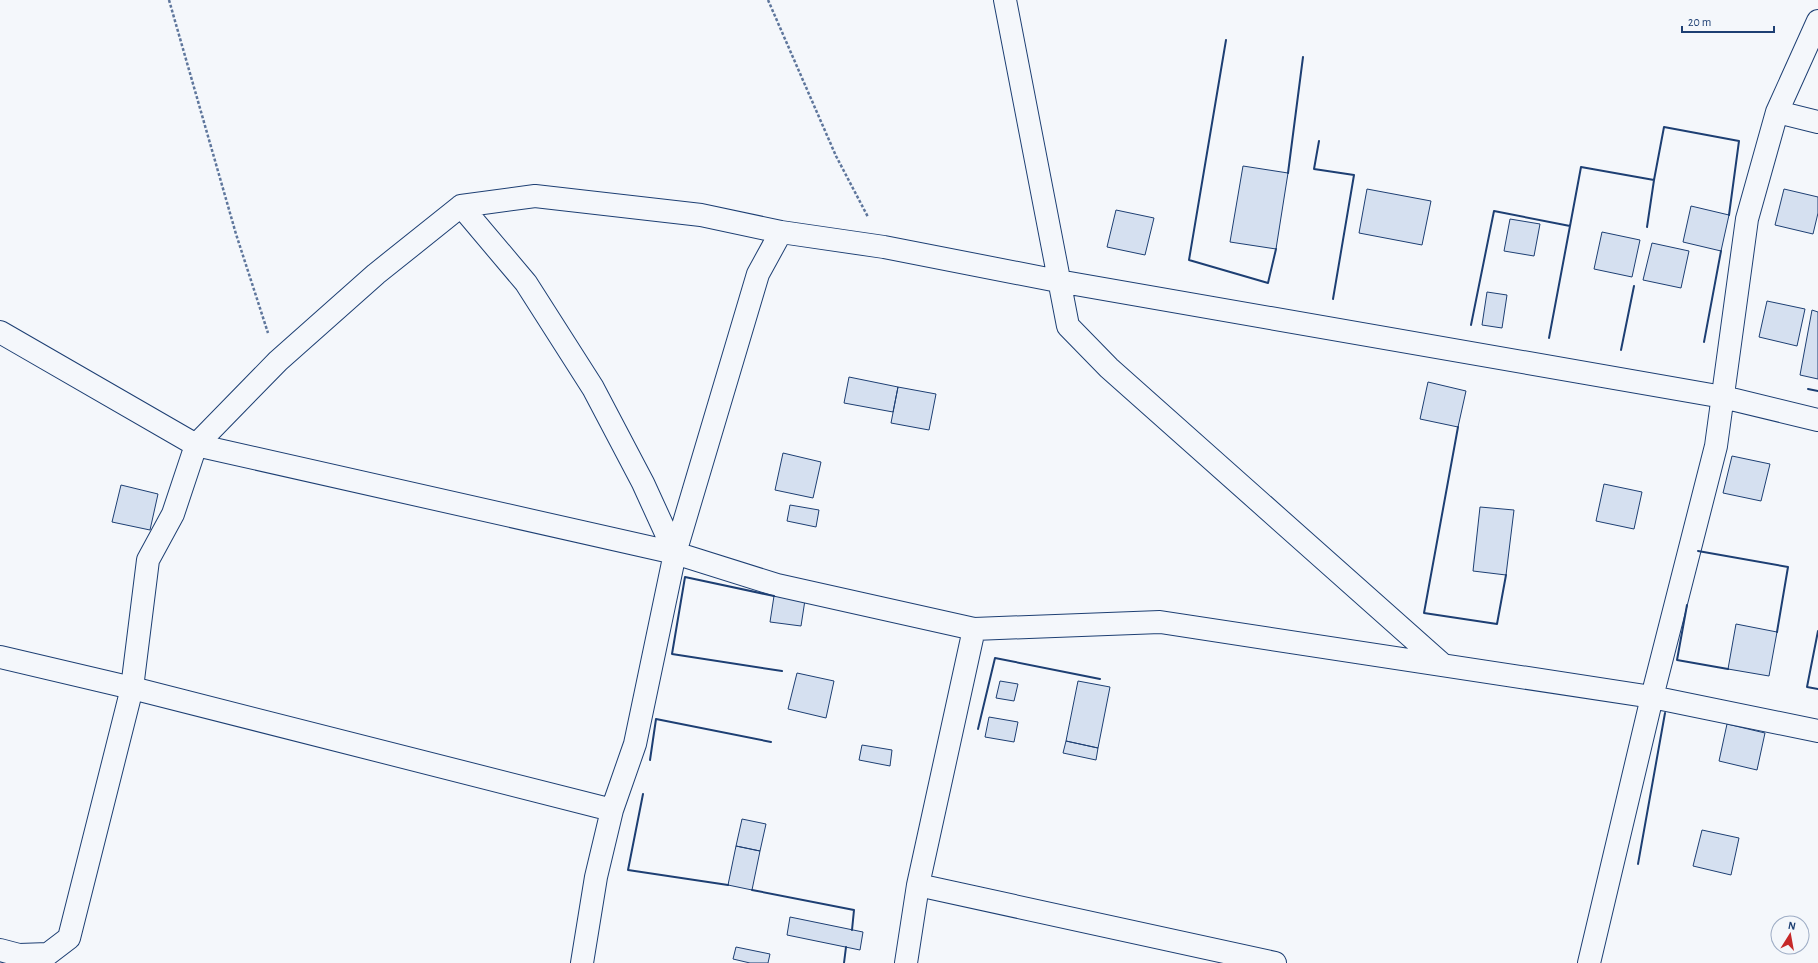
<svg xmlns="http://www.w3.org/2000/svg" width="1818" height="963" viewBox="0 0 1818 963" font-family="'Alegreya Sans',sans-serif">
  <rect width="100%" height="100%" fill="#f4f7fb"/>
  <!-- building -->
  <path fill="#d5e0f0" stroke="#1d3f73" d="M 1243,166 L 1288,173 L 1276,249 L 1230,242 Z
    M 1367,189 L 1431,201 L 1422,245 L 1359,233 Z
    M 1784,189 L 1818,197 L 1818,213 L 1813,234 L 1775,225 Z
    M 1691,206 L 1729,215 L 1721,251 L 1683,242 Z
    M 1116,210 L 1154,218 L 1145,255 L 1107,247 Z
    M 1510,219 L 1540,224 L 1534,256 L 1504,251 Z
    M 1602,232 L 1640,240 L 1632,277 L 1594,269 Z
    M 1652,243 L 1689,251 L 1681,288 L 1643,280 Z
    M 1487,292 L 1507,295 L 1502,328 L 1482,325 Z
    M 1767,301 L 1805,309 L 1797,346 L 1759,337 Z
    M 1812,310 L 1818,312 L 1818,379 L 1800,375 Z
    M 849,377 L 898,387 L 893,412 L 844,403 Z
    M 1428,382 L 1466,391 L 1458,427 L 1420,419 Z
    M 898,387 L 936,394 L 929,430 L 891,423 Z
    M 783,453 L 821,462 L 813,498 L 775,490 Z
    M 1732,456 L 1770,464 L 1761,501 L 1723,493 Z
    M 1604,484 L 1642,492 L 1634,529 L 1596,521 Z
    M 121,485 L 158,494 L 150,530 L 112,522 Z
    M 790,505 L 819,510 L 816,527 L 787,521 Z
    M 1480,507 L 1514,510 L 1506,575 L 1473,571 Z
    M 774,596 L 805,600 L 801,626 L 770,622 Z
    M 1736,624 L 1777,632 L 1769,676 L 1728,669 Z
    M 797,673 L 834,681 L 826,718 L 788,709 Z
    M 1000,681 L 1018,684 L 1014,701 L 996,698 Z
    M 1078,681 L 1110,687 L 1098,748 L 1066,741 Z
    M 989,717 L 1018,722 L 1014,742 L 985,737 Z
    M 1727,724 L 1765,733 L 1757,770 L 1719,761 Z
    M 1066,741 L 1098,748 L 1096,760 L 1063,753 Z
    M 862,745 L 892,750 L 890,766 L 859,760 Z
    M 742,819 L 766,824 L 760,851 L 736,846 Z
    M 1702,830 L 1739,838 L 1731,875 L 1693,866 Z
    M 736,846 L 760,851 L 752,890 L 728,885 Z
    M 790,917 L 863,932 L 860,950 L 787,935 Z
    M 736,947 L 770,954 L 768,963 L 750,963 L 733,959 Z"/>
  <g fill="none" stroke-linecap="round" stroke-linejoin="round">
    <!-- minor casing -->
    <g stroke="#1d3f73" stroke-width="24">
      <path id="minor" d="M 1005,0 L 1068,326 L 1109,368 L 1443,665
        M 1777,112 L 1818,122
        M 461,206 L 526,283 L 593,388 L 643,483 L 675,553
        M 0,332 L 196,445 L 675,553 L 777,585 L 974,629 L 1160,622 L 1652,697 L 1818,731
        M 0,657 L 132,688 L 612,810
        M 918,885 L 1275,963
        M 0,950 L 19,955 L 48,954 L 69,938 L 132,688 L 148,560 L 173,514 L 196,445 L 278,361 L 376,274 L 461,206 L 535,196 L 701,215 L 781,232 L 884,247 L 1058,281 L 1723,397 L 1818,420
        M 582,963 L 596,877 L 612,810 L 635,744 L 675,553 L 758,274 L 781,232
        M 906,963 L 918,885 L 974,629
        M 1589,963 L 1652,697 L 1716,446 L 1747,219 L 1777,112 L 1818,21"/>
    </g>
    <!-- path -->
    <path stroke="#5e769c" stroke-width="2.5" stroke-dasharray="3 2" stroke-linecap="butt" d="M 169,0 L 236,234 L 268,333
      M 768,0 L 836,156 L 868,217"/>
    <!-- minor -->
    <use href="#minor" stroke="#f4f7fb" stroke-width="22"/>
    <!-- wall -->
    <path stroke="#1d3f73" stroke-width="2" d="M 1226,40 L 1189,260 L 1268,283 L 1276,249
      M 1319,141 L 1314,169 L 1354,175 L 1333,299
      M 1288,173 L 1303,57
      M 1647,227 L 1654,180
      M 1471,325 L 1494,211 L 1570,226 L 1581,167 L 1654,180 L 1664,127 L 1739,141 L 1729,215
      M 1549,338 L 1570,226
      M 1704,342 L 1721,251
      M 1621,350 L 1634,286
      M 1808,389 L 1818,391
      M 1458,427 L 1424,613 L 1497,624 L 1506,575
      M 1698,551 L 1788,567 L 1777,632
      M 774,596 L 685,577 L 672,654 L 782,671
      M 1687,605 L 1677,660 L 1728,669
      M 1818,631 L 1807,687 L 1818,689
      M 978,729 L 995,658 L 1100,679
      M 650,760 L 656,719 L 771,742
      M 643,794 L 628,870 L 728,885
      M 1638,864 L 1665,713
      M 752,890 L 854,910 L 852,930
      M 844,963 L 846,947"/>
  </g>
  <!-- north arrow -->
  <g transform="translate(1790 935) rotate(11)"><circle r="19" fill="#f4f7fb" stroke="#9eadc5"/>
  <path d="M0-3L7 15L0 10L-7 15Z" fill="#c62828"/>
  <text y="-6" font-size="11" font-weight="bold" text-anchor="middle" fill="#1d3f73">N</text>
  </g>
  <!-- scale -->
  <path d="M1682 26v6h92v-6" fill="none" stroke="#1d3f73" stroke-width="2"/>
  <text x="1688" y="26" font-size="12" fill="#1d3f73" stroke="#f4f7fb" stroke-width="3" paint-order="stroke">20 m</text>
</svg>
